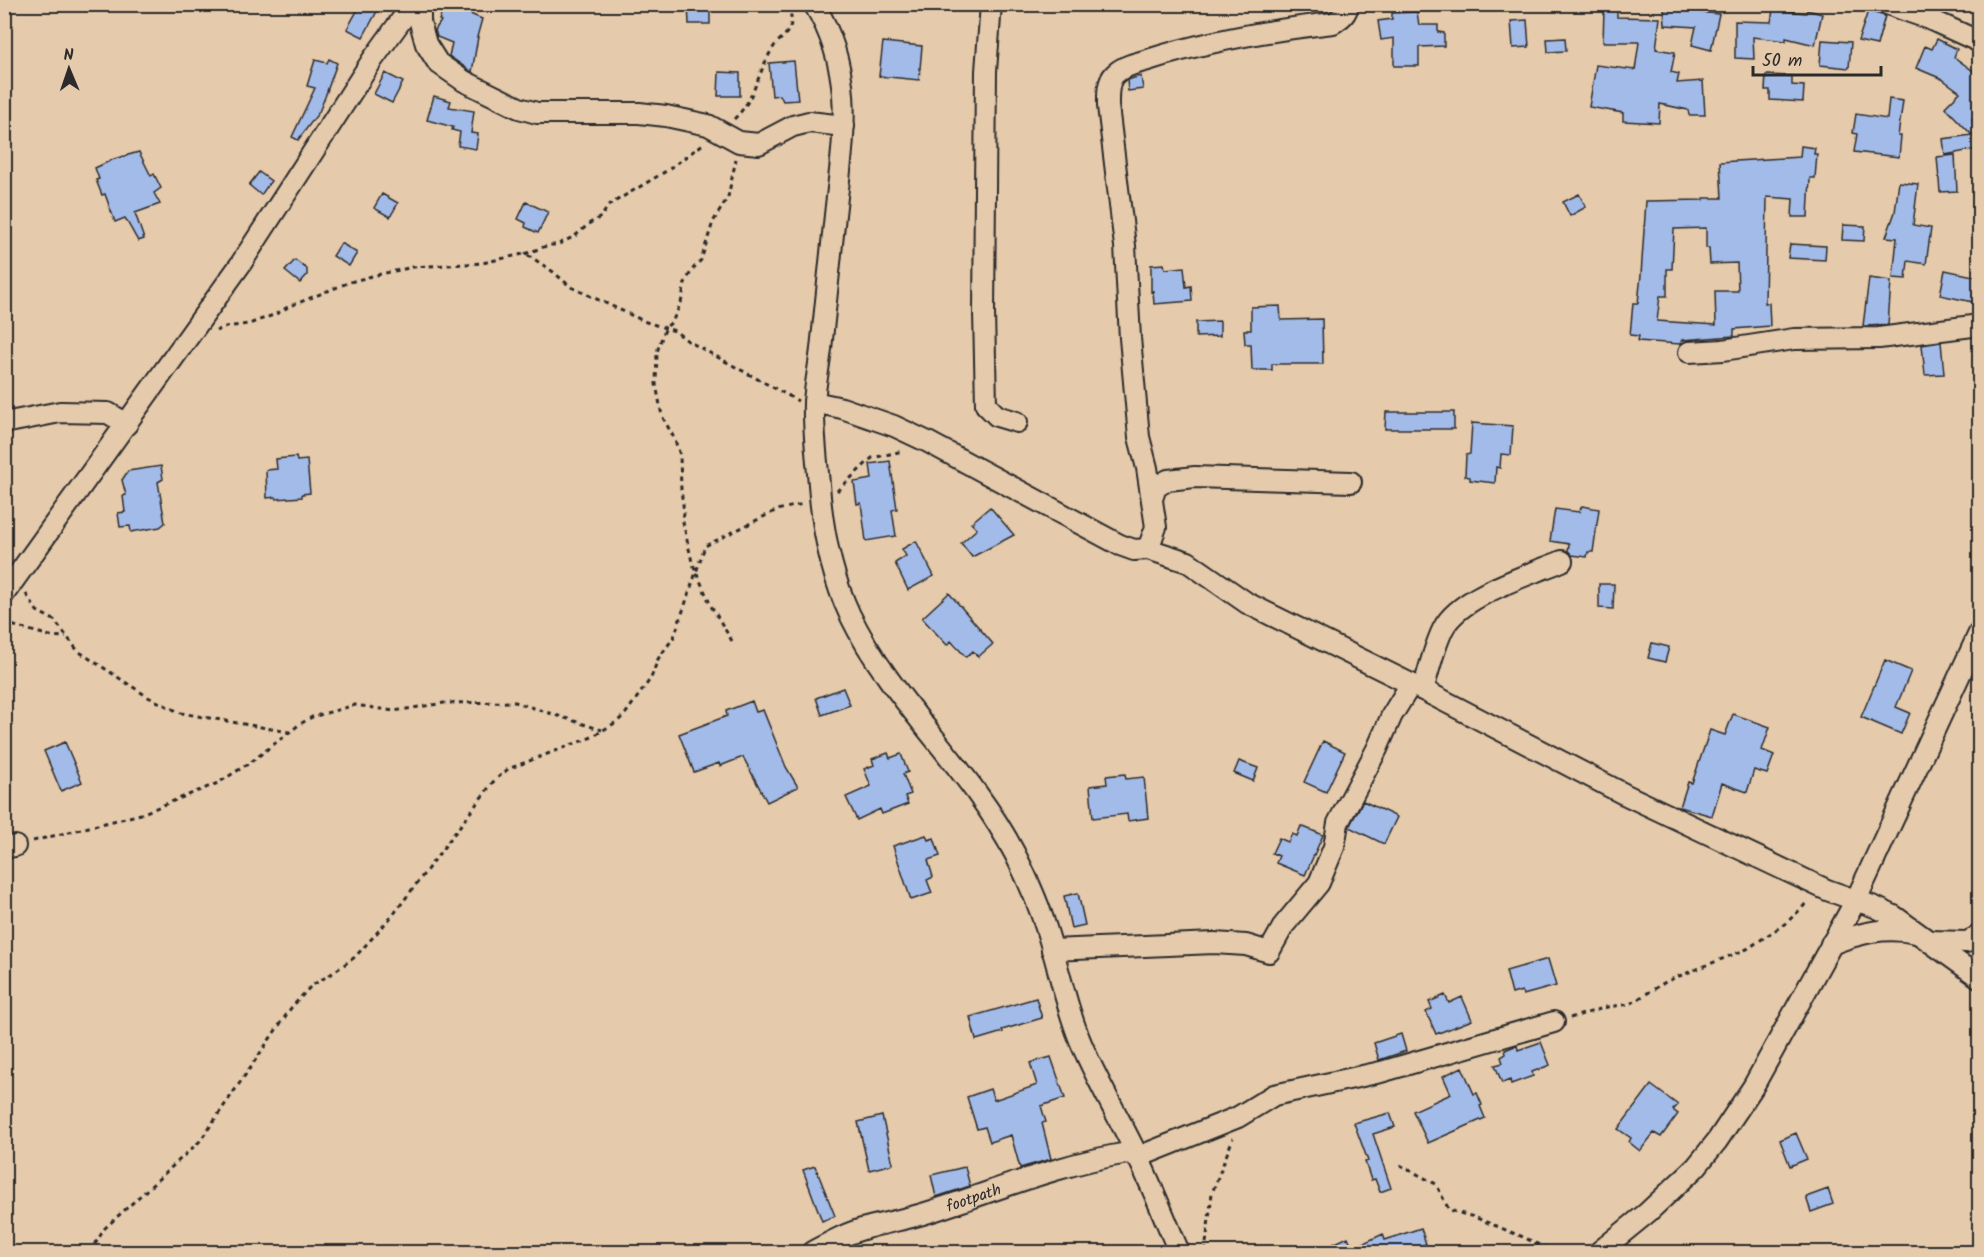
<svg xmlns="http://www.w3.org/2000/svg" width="1984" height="1257" viewBox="0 0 1984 1257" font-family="Kalam,sans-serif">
  <rect width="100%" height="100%" fill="#e5caac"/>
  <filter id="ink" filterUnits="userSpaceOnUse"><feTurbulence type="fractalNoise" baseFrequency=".0167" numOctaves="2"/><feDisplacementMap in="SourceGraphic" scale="12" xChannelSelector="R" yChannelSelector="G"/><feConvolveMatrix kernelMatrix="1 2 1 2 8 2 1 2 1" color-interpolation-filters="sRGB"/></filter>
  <g filter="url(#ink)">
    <!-- building -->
    <path fill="#a3bbe9" stroke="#2b2b2b" stroke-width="1.5" fill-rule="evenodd" d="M 361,4 L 381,4 L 363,37 L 347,29 Z
      M 446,4 L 482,19 L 477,37 L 478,37 L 472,72 L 449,56 L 452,43 L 437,37 L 435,30 L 441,21 L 439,20 Z
      M 688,4 L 710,4 L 710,24 L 689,24 Z
      M 1604,9 L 1617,10 L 1617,17 L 1660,18 L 1656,49 L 1675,52 L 1671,72 L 1679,74 L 1677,83 L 1703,81 L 1705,115 L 1689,115 L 1688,110 L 1660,104 L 1659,123 L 1623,121 L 1623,113 L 1589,107 L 1596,65 L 1635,70 L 1639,42 L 1603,42 Z
      M 1664,9 L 1719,14 L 1711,50 L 1692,45 L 1696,27 L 1665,25 Z
      M 1773,10 L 1806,13 L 1807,10 L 1822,14 L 1815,45 L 1786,38 L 1786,41 L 1753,37 L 1754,59 L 1735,58 L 1735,21 L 1771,22 Z
      M 1868,11 L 1885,16 L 1877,45 L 1858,41 Z
      M 1417,12 L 1419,25 L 1438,25 L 1438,32 L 1444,33 L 1444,46 L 1419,47 L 1419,66 L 1394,66 L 1394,38 L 1381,40 L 1378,21 L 1392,19 L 1392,13 Z
      M 1527,20 L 1529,47 L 1513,48 L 1511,21 Z
      M 1565,38 L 1566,51 L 1548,52 L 1547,39 Z
      M 1937,39 L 1957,49 L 1954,57 L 1980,76 L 1980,118 L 1972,119 L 1977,149 L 1945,155 L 1943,139 L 1972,135 L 1945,107 L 1960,92 L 1942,79 L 1916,68 L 1925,46 L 1932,49 Z
      M 1822,40 L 1851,42 L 1849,68 L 1820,65 Z
      M 883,42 L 922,46 L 919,80 L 879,76 Z
      M 329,59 L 337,63 L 325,97 L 319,112 L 298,140 L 292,137 L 315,88 L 307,86 L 315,60 L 327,63 Z
      M 794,61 L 798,100 L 783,101 L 780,95 L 772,96 L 769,63 Z
      M 719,72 L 740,73 L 740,96 L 718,96 Z
      M 385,73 L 403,82 L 392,103 L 374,94 Z
      M 1766,75 L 1792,76 L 1792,85 L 1804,86 L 1803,102 L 1770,100 L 1770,90 L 1765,90 Z
      M 1141,76 L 1143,89 L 1128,91 L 1127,80 Z
      M 434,96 L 451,101 L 449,107 L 474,111 L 471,133 L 478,134 L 476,149 L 458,146 L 460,132 L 452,130 L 453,127 L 427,120 Z
      M 1889,99 L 1903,101 L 1898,136 L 1901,136 L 1899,157 L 1854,152 L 1857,134 L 1853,133 L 1856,114 L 1887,119 Z
      M 1801,146 L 1815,148 L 1814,154 L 1817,154 L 1815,178 L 1810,178 L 1808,217 L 1792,217 L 1793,199 L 1767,197 L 1765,303 L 1769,303 L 1770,326 L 1734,329 L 1734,336 L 1682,340 L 1680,344 L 1638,341 L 1639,336 L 1630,335 L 1633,303 L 1638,303 L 1641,275 L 1646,201 L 1703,200 L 1703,198 L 1722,198 L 1720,162 L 1800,157 ZM 1706,228 L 1706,248 L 1709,248 L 1710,264 L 1737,263 L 1738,291 L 1715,291 L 1716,325 L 1657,321 L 1660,296 L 1667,296 L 1667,269 L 1672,269 L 1674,229 Z
      M 139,152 L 151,176 L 154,174 L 161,188 L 154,193 L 160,204 L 135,213 L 144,239 L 138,241 L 125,218 L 115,222 L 105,194 L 102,195 L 96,180 L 99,179 L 95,168 L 114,159 Z
      M 1955,155 L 1957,191 L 1940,192 L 1937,157 Z
      M 259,172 L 271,181 L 261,195 L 249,185 Z
      M 1899,182 L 1918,184 L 1913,225 L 1931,228 L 1926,264 L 1908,261 L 1906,279 L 1893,278 L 1897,238 L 1886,237 L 1895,212 Z
      M 382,194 L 398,203 L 390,217 L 374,208 Z
      M 1579,194 L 1586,207 L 1570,216 L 1563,202 Z
      M 526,202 L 548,212 L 538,233 L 525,227 L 526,223 L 518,219 Z
      M 1843,225 L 1865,226 L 1864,241 L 1842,240 Z
      M 341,243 L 357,253 L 349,266 L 333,256 Z
      M 1790,244 L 1826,246 L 1825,260 L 1788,258 Z
      M 295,260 L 307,269 L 307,275 L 300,283 L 285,271 Z
      M 1164,264 L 1165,269 L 1184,267 L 1186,287 L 1191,286 L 1192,301 L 1154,304 L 1153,291 L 1151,292 L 1151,265 Z
      M 1945,270 L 1978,277 L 1973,302 L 1940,295 Z
      M 1869,278 L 1891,281 L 1888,325 L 1863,326 Z
      M 1280,306 L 1281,320 L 1322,319 L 1323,364 L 1272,364 L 1272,370 L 1252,370 L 1251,344 L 1245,344 L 1244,330 L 1251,330 L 1251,307 Z
      M 1220,321 L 1220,336 L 1196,337 L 1196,322 Z
      M 1941,342 L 1944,374 L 1925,375 L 1922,345 Z
      M 1386,412 L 1454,412 L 1454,429 L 1385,429 Z
      M 1472,423 L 1513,426 L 1511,455 L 1501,454 L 1500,468 L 1496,467 L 1495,483 L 1470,480 L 1470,477 L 1465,476 L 1466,455 L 1470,454 Z
      M 296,457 L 297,461 L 307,460 L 310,493 L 302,494 L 302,497 L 276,499 L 276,497 L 267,498 L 266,470 L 277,469 L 276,459 Z
      M 890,461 L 897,509 L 892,510 L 896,536 L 866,541 L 861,503 L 857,504 L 854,482 L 872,479 L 870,464 Z
      M 161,466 L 163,479 L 158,482 L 165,523 L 160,527 L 131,532 L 130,526 L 120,527 L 118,513 L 125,512 L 123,496 L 126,495 L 122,480 L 128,471 Z
      M 1582,506 L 1599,509 L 1593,552 L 1588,552 L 1587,557 L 1572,555 L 1568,551 L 1569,544 L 1550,541 L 1555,509 L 1579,512 Z
      M 990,507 L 1014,535 L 972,557 L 961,543 L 977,529 L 971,523 Z
      M 916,541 L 934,576 L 908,590 L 895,563 L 906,556 L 902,549 Z
      M 1599,584 L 1614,584 L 1613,609 L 1599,608 Z
      M 949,593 L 993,644 L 978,657 L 973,651 L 966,657 L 951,641 L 947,645 L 922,618 Z
      M 1652,643 L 1669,647 L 1665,662 L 1648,658 Z
      M 1885,660 L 1911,671 L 1896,707 L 1910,713 L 1901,734 L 1861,717 Z
      M 843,688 L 850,705 L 822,715 L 816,698 Z
      M 752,701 L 756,712 L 763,710 L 786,767 L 798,787 L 767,802 L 743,757 L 720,766 L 719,763 L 694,772 L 679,734 L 727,716 L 726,711 Z
      M 1733,714 L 1770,727 L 1762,750 L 1774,755 L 1767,774 L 1754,770 L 1747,792 L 1722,783 L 1712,816 L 1680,807 L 1688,782 L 1692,783 L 1710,730 L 1725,735 Z
      M 1323,741 L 1345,752 L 1326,792 L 1304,782 Z
      M 65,742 L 82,782 L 61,791 L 44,751 Z
      M 888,753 L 890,758 L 901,754 L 908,772 L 903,774 L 911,794 L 905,796 L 908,804 L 882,814 L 880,809 L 857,820 L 846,797 L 871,786 L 864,769 L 874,765 L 872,759 Z
      M 1239,761 L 1258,768 L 1253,781 L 1234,773 Z
      M 1125,774 L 1126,779 L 1144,777 L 1148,818 L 1128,821 L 1127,814 L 1093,818 L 1090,786 L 1107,784 L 1106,776 Z
      M 1363,801 L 1397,817 L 1384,844 L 1349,827 Z
      M 1301,826 L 1323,835 L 1305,875 L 1276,863 L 1279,856 L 1272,853 L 1279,838 L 1288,842 L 1292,834 L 1297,836 Z
      M 926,835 L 928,840 L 934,838 L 940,856 L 928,860 L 933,877 L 927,880 L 932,893 L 911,900 L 893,846 Z
      M 1078,893 L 1085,925 L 1071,928 L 1064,896 Z
      M 1548,959 L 1556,986 L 1523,995 L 1522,991 L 1512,994 L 1506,971 Z
      M 1445,995 L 1449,1003 L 1462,997 L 1472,1020 L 1436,1034 L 1426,1012 L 1432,1009 L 1429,1002 Z
      M 1036,998 L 1042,1018 L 1002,1030 L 1003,1032 L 976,1040 L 970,1017 Z
      M 1401,1034 L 1406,1051 L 1379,1060 L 1374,1043 Z
      M 1541,1042 L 1550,1065 L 1532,1072 L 1533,1076 L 1511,1084 L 1510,1080 L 1502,1083 L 1495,1065 L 1503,1063 L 1501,1057 L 1506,1054 L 1505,1050 L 1517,1045 L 1518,1050 Z
      M 1051,1057 L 1065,1098 L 1041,1106 L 1046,1122 L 1042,1123 L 1051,1159 L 1020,1168 L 1011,1135 L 990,1142 L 985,1127 L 977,1129 L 967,1097 L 990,1089 L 994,1100 L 1037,1085 L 1030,1063 Z
      M 1462,1067 L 1474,1094 L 1477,1093 L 1482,1105 L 1480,1106 L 1485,1118 L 1428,1143 L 1413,1111 L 1451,1094 L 1443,1076 Z
      M 1651,1085 L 1678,1105 L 1673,1110 L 1678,1114 L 1661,1137 L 1654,1133 L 1640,1151 L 1629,1142 L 1631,1138 L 1618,1129 Z
      M 1390,1113 L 1395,1127 L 1373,1134 L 1391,1188 L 1380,1192 L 1375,1179 L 1371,1180 L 1365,1162 L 1368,1161 L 1354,1123 Z
      M 882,1116 L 893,1164 L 869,1170 L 858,1122 Z
      M 1796,1133 L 1807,1159 L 1790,1166 L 1780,1140 Z
      M 815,1166 L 835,1216 L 822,1221 L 803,1170 Z
      M 965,1167 L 970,1186 L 936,1197 L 931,1175 Z
      M 1828,1189 L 1833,1204 L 1811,1212 L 1806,1197 Z
      M 1421,1228 L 1426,1244 L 1400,1252 L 1316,1252 L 1348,1237 L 1353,1248 L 1383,1234 L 1385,1240 Z"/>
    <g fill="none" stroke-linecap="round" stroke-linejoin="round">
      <!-- minor casing -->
      <g stroke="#2b2b2b" stroke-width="24">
        <g id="minor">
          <path d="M 420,4 L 420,22 L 426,44 L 438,63 L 464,81 L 519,108 L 537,113 L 639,113 L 666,116 L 708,125 L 739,142 L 759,144 L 793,126 L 809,122 L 844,126"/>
          <path d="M 814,4 C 857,75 843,139 835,215 C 830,259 826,304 821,349 C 819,367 815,385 814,403 C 813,434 818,467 820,497 C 824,537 833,579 850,615 C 892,702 970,767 1015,854 C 1027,878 1038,902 1046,928 C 1058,965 1065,1002 1079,1038 C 1095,1078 1118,1115 1136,1153 C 1152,1186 1165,1219 1179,1252"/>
          <path d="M 991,4 L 986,71 L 984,313 L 986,405 L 997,416 L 1017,422"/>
          <path d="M 1887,4 L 1927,18 L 1980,42"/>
          <path d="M 1689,352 L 1723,350 L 1794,339 L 1879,338 L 1980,325"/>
          <path d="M 814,402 L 842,408 L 894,426 L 928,442 L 1120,545 L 1134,550 L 1148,549 L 1188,562 L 1247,603 L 1423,690 L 1624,794 L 1827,890 L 1875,907 L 1894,916 L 1980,978"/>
          <path d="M 4,423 L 60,412 L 108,413 L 127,424"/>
          <path d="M 1152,499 L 1156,487 L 1168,480 L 1195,477 L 1351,482"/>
          <path d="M 1148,549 L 1156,527 L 1147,468 L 1139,437 L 1130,338 L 1125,246 L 1108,106 C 1108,96 1107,83 1114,75 C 1123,65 1139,63 1151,59 C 1211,40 1271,30 1333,23 C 1341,18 1347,14 1348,4"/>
          <path d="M 4,594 L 240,265 L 373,59 L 413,4"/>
          <path d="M 1423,690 C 1429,670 1434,647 1443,629 C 1459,596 1529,575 1562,561"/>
          <path d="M 4,848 L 15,846"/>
          <path d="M 1930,941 L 1967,942 L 1980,935"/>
          <path d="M 1831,944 C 1861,933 1885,926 1916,933"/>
          <path d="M 1052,950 L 1214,943 L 1246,945 L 1269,952 L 1284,925 L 1319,883 L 1334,847 L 1338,823 L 1377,749 L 1392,715 L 1411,684"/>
          <path id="s1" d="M 812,1252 C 829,1243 846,1233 866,1228 C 887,1222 908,1219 929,1212 C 995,1191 1059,1164 1128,1153 L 1138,1157 L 1238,1117 L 1274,1095 L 1381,1072 L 1554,1022"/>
          <path d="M 1599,1252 L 1647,1213 L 1696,1167 L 1717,1141 L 1753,1087 L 1856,900 L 1980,631"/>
        </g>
      </g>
      <!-- path -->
      <path stroke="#2b2b2b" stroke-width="3" stroke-dasharray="4.5 4.5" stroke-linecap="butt" d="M 734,119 C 756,99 758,69 775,45 C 780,39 787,35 790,27 C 793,19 790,12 787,4
        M 525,254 L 549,245 L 557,245 L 575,236 L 590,223 L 601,217 L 609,205 L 668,170 L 703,144
        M 216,331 L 225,327 L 249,324 L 276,314 L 288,307 L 350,282 L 372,276 L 413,267 L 482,263 L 523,254 L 531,257 L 552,271 L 571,287 L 646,322 L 675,331 L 688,341 L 798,401
        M 837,491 L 872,458 L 903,451
        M 4,540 L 9,556
        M 26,594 L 37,611 L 54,620 L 78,651 L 148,697 L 181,713 L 289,732
        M 4,623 L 50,636 L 66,637
        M 732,641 L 711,606 L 692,562 L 683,522 L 684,512 L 681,490 L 680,455 L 674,438 L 662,416 L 656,384 L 657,352 L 662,337 L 666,327 L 672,322 L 681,303 L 685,283 L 692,270 L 701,260 L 713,222 L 728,197 L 736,159
        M 33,841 L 141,814 L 218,783 L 251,762 L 300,724 L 312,717 L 355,705 L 394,711 L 444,703 L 515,702 L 602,730
        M 1570,1018 L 1607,1007 L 1630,1004 L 1667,981 L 1747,949 L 1786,923 L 1801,909 L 1808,901
        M 1400,1165 L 1436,1184 L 1449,1210 L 1474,1217 L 1523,1237 L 1554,1252
        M 90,1252 L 105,1228 L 200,1141 L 291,1008 L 311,986 L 331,974 L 355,957 L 393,915 L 493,782 L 508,769 L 592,737 L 618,721 L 626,713 L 651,678 L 658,659 L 674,637 L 705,546 L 777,510 L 803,504
        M 1205,1252 L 1212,1193 L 1233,1138"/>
      <!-- minor -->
      <use href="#minor" stroke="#e5caac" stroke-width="20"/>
    </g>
  </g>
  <g text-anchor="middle" stroke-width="6" stroke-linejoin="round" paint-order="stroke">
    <!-- street labels -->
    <g font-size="16" fill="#2b2b2b" stroke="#e5caac">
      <text dy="6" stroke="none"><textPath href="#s1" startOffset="171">footpath</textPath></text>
    </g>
  </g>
  <!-- margin -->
  <rect width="1984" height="1257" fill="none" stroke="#e5caac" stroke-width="24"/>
  <rect x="12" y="12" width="1960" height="1233" fill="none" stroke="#2b2b2b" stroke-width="2" filter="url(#ink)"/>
  <!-- north arrow -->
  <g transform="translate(69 69) rotate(358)" stroke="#e5caac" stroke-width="4.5" paint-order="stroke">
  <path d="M0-4.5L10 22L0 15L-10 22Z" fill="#2b2b2b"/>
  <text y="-9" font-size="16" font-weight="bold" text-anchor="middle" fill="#2b2b2b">N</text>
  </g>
  <!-- scale -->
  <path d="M1753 66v9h128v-9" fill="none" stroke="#2b2b2b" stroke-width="3"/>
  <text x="1762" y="66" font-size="18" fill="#2b2b2b" stroke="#e5caac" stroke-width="4.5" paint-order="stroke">50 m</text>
</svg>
